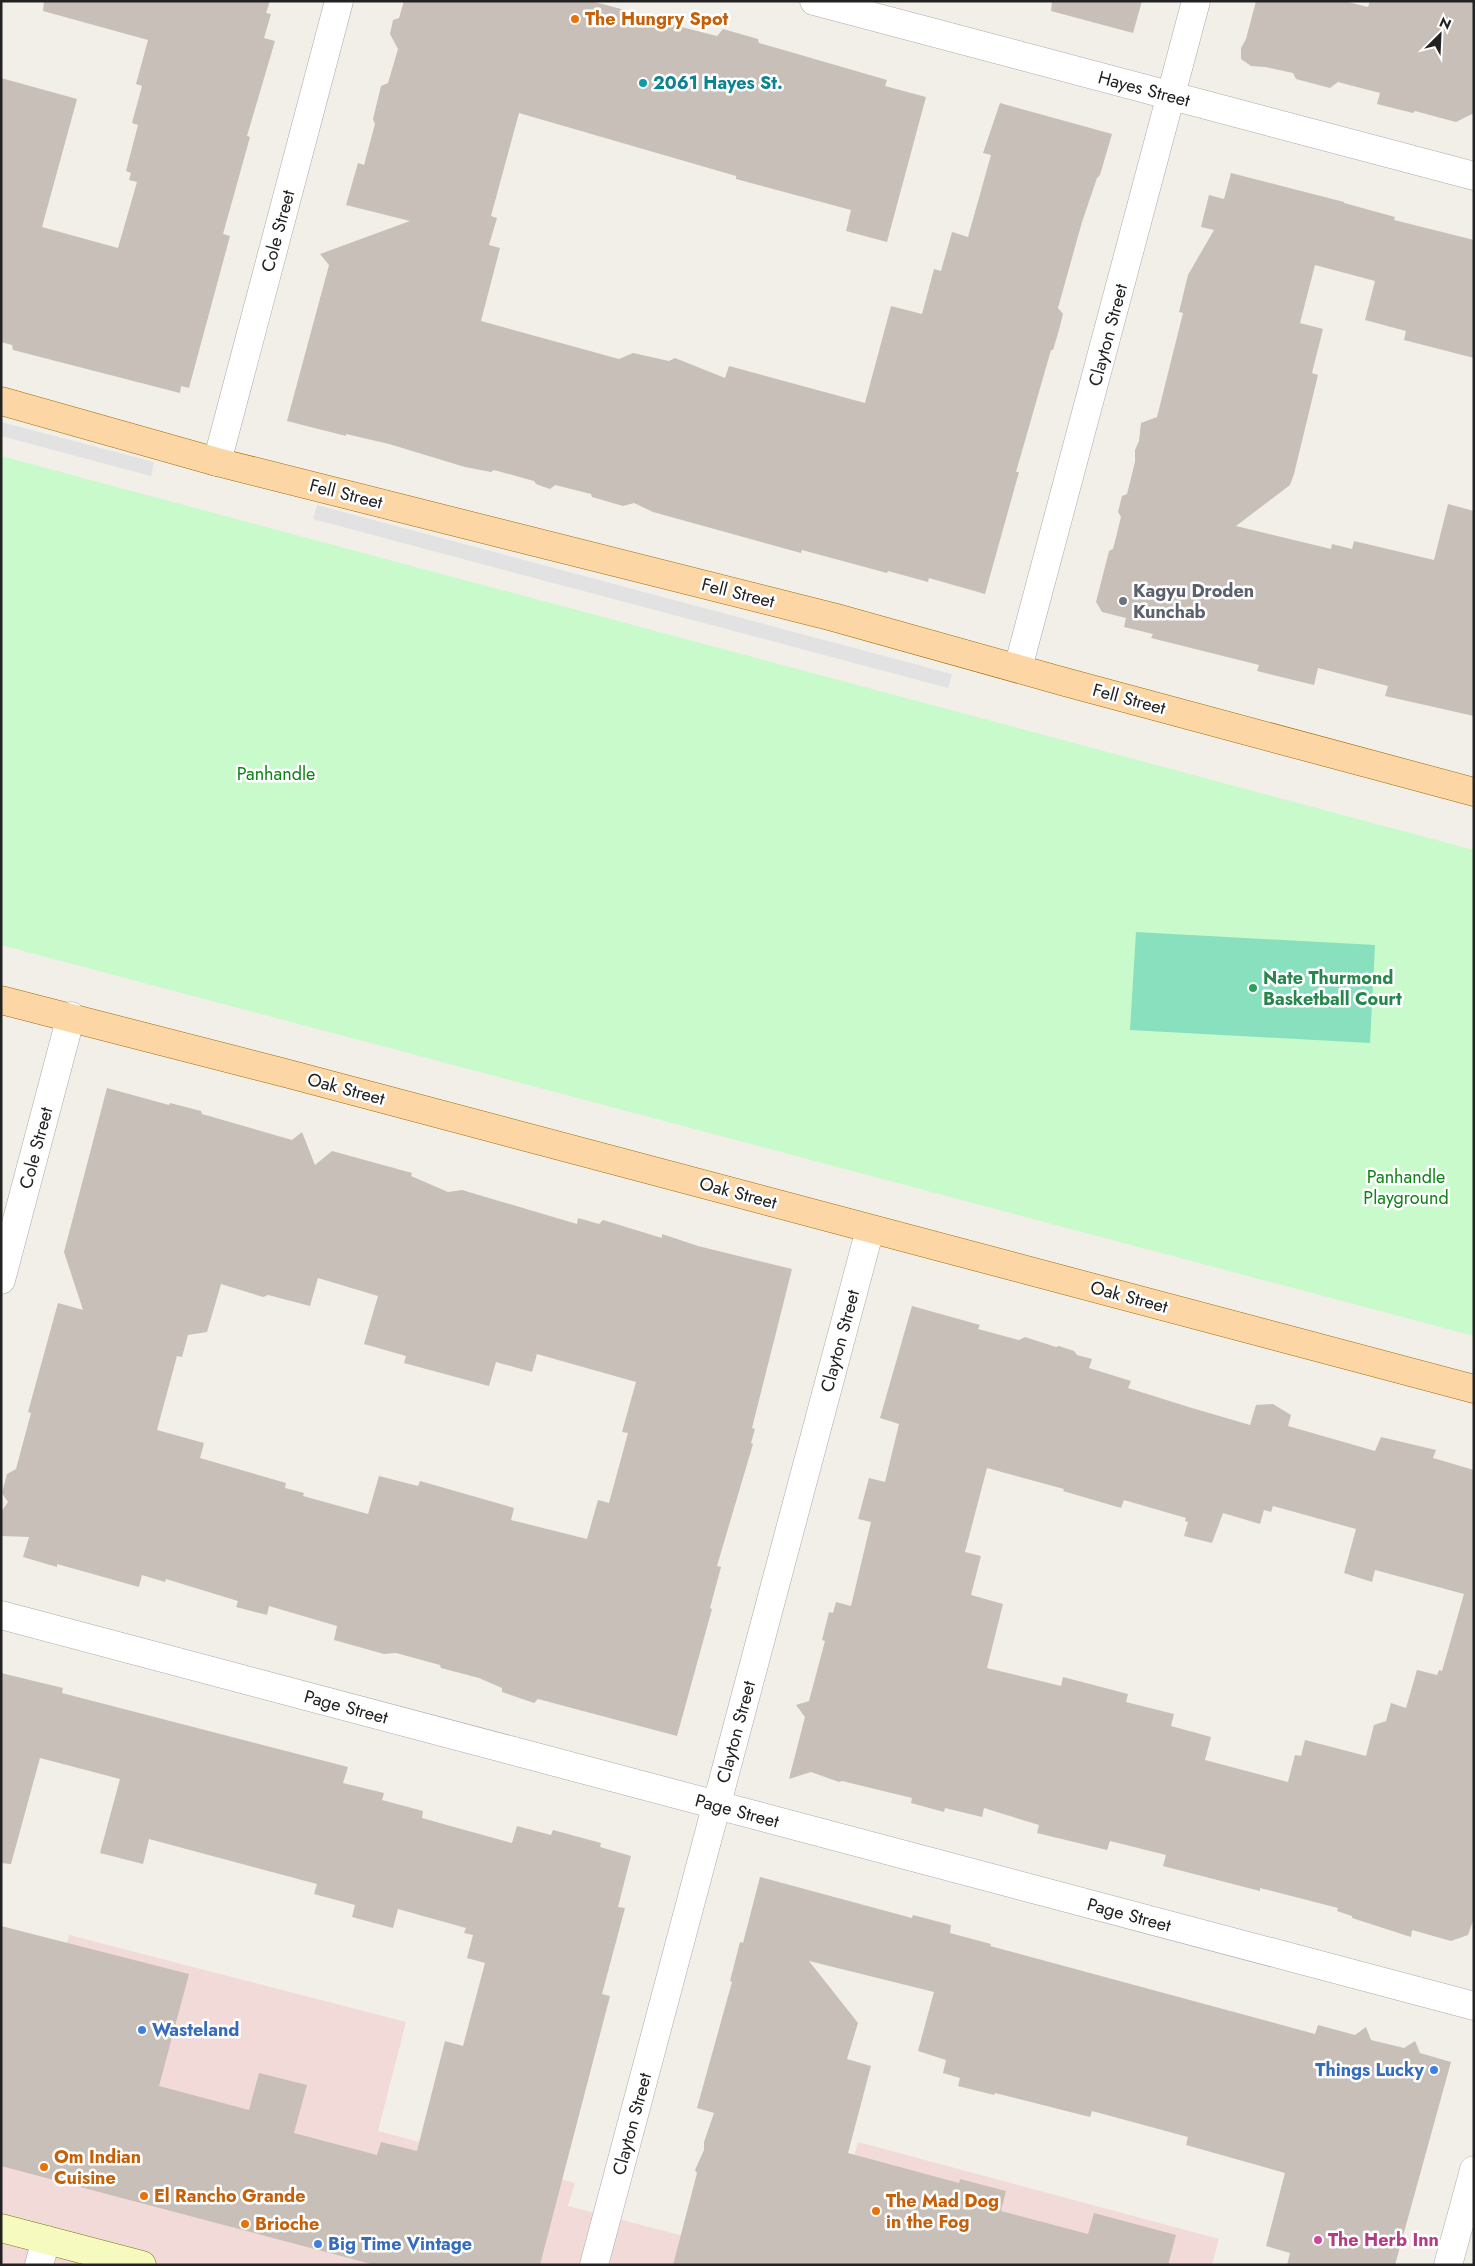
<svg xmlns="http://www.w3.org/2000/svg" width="1475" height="2266" viewBox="0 0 1475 2266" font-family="Jost,sans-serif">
  <rect width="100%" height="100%" fill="#f2efe9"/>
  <!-- commercial -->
  <path fill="#f2dad9" d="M 69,1935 L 406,2022 L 378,2131 L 575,2183 L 568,2206 L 796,2265 L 1,2265 L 1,2008 L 46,2020 Z
    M 858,2142 L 1219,2239 L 1212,2265 L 825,2265 Z"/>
  <!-- park -->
  <path fill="#c8facc" d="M 1,456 L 1474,850 L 1474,1336 L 1,945 Z"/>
  <!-- pitch -->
  <path fill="#88e0be" d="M 1136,932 L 1375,945 L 1370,1043 L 1130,1030 Z"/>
  <!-- parking -->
  <path fill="#e2e2e2" d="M 1,422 L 154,462 L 151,476 L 1,436 Z
    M 317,505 L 952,674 L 948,688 L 313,519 Z"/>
  <!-- building -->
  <path fill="#c7bfb8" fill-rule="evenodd" d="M 44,1 L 270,1 L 266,13 L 271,14 L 264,38 L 275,41 L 247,136 L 250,137 L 223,234 L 230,236 L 189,388 L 181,386 L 180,393 L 13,350 L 12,345 L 1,342 L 1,78 L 77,99 L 42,227 L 118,248 L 137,182 L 129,180 L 131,173 L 126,171 L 138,125 L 132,123 L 142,86 L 136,84 L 148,40 L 43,11 Z
    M 404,1 L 591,1 L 625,10 L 626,13 L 717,36 L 723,29 L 758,39 L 759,43 L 887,80 L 885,86 L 926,97 L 887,242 L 846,231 L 851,210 L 736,179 L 736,176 L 519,113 L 491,216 L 497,218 L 489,245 L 500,248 L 481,321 L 619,359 L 633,353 L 669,361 L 675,358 L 725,378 L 729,366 L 865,403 L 891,306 L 922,314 L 934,269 L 941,271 L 952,232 L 968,237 L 991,155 L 983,153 L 1000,103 L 1112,134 L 1100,175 L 1097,178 L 1082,222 L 1058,308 L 1063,314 L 1059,330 L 1053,350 L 1051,350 L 1016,472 L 1019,472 L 985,594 L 929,578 L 928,582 L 888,571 L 887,573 L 802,550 L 801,553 L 653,512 L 634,503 L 623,506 L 592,497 L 591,494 L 555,485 L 550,489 L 536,484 L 534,481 L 494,470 L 491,472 L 465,467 L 389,444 L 346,434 L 346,436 L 287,421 L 329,265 L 320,254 L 410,221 L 346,205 L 358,163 L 364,165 L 375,124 L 373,119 L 381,86 L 388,83 L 398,49 L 390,34 L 393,20 L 399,18 Z
    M 1052,1 L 1142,1 L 1133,33 L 1051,11 Z
    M 1256,1 L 1344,1 L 1368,7 L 1370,1 L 1474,1 L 1474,113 L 1456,122 L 1415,111 L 1413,113 L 1377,104 L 1380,93 L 1338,82 L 1330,88 L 1296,79 L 1293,73 L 1265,67 L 1251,66 L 1241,59 L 1241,48 L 1246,39 Z
    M 1231,173 L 1344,202 L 1344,203 L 1395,217 L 1394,220 L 1474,240 L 1474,358 L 1404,340 L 1406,331 L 1365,320 L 1375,281 L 1315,265 L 1300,323 L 1323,329 L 1312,373 L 1318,375 L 1294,474 L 1290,485 L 1236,526 L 1331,549 L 1332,544 L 1352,549 L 1354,541 L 1434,560 L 1448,504 L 1474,511 L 1474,716 L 1385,696 L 1388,686 L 1318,668 L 1314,685 L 1257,671 L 1259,665 L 1151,638 L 1153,634 L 1124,627 L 1126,618 L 1102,612 L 1096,602 L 1109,551 L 1113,549 L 1121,517 L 1118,512 L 1122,496 L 1127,494 L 1135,462 L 1135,450 L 1139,441 L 1141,423 L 1157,417 L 1183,313 L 1179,312 L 1188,275 L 1214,230 L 1201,227 L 1209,195 L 1224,199 Z
    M 107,1088 L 169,1105 L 170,1103 L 201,1111 L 202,1114 L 292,1140 L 302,1132 L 315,1165 L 332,1151 L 412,1173 L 411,1176 L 448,1192 L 462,1190 L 577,1224 L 578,1218 L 599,1224 L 603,1220 L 662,1238 L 662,1234 L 698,1246 L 792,1269 L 752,1428 L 755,1429 L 751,1443 L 753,1444 L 717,1566 L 721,1567 L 710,1608 L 712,1609 L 677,1736 L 538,1699 L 534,1703 L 502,1692 L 502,1688 L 479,1678 L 441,1668 L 440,1665 L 396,1653 L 384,1654 L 334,1640 L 337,1626 L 269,1606 L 267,1615 L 236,1607 L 238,1601 L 166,1579 L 165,1582 L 142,1575 L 139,1587 L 57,1564 L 57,1567 L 23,1557 L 29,1537 L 1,1536 L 1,1512 L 8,1502 L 2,1493 L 7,1474 L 16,1469 L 31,1413 L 28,1412 L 58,1303 L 83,1310 L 64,1252 ZM 318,1278 L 378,1296 L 364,1344 L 406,1356 L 404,1363 L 489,1386 L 496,1362 L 532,1372 L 537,1354 L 636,1382 L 622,1432 L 628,1433 L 609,1503 L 598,1500 L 587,1539 L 511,1520 L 514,1508 L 420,1481 L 418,1486 L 379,1476 L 368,1514 L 303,1496 L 304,1493 L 285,1488 L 286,1483 L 200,1458 L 204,1443 L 157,1430 L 177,1356 L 182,1357 L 188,1335 L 207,1332 L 221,1284 L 263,1297 L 268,1295 L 310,1306 Z
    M 912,1306 L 980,1325 L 978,1329 L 1019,1340 L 1025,1337 L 1056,1347 L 1059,1346 L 1074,1351 L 1077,1355 L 1092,1359 L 1089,1368 L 1131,1381 L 1128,1388 L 1192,1408 L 1250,1425 L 1256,1405 L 1273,1404 L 1291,1415 L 1288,1426 L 1375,1451 L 1381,1437 L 1436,1450 L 1433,1458 L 1474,1470 L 1474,1918 L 1468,1935 L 1451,1941 L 1412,1930 L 1411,1937 L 1352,1918 L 1352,1916 L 1337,1911 L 1338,1908 L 1260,1888 L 1260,1891 L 1163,1866 L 1166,1855 L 1110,1841 L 1107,1850 L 1037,1833 L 1039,1825 L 984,1808 L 982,1817 L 945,1808 L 944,1812 L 911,1803 L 912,1798 L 842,1781 L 839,1782 L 811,1772 L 789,1779 L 805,1717 L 796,1705 L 809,1701 L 825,1641 L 822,1640 L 829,1612 L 833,1613 L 836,1602 L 851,1606 L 871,1522 L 858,1519 L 869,1478 L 885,1482 L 899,1424 L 880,1418 ZM 987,1468 L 1064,1489 L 1063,1491 L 1121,1508 L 1124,1500 L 1186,1518 L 1185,1521 L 1188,1522 L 1184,1536 L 1212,1543 L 1223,1513 L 1260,1524 L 1264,1510 L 1271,1512 L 1273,1506 L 1356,1529 L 1344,1573 L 1372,1582 L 1375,1570 L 1464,1594 L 1442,1671 L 1439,1670 L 1437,1675 L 1417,1670 L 1406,1708 L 1391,1703 L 1386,1721 L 1374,1725 L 1366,1756 L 1305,1740 L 1301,1756 L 1295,1755 L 1288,1782 L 1205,1760 L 1211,1737 L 1171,1726 L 1174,1714 L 1126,1702 L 1128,1694 L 1063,1677 L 1061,1686 L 987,1668 L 1003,1604 L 971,1595 L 981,1556 L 965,1552 Z
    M 1,1673 L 63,1688 L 62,1693 L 348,1767 L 343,1783 L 384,1793 L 382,1800 L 423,1811 L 422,1818 L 454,1827 L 512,1843 L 517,1826 L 551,1835 L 553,1830 L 601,1843 L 600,1847 L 631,1856 L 618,1907 L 625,1908 L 602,1994 L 610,1996 L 540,2265 L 375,2265 L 1,2166 L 1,1926 L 189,1974 L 159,2086 L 249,2110 L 259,2073 L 307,2085 L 294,2133 L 377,2155 L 381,2142 L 417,2151 L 445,2041 L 463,2046 L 485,1963 L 467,1958 L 473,1935 L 464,1933 L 466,1928 L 398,1909 L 393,1928 L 352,1917 L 355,1905 L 314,1894 L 317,1884 L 149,1839 L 143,1864 L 100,1853 L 120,1779 L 40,1758 L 11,1864 L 1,1863 Z
    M 760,1877 L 912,1918 L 913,1915 L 951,1925 L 950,1933 L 991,1944 L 990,1946 L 1315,2034 L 1318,2025 L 1355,2035 L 1366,2027 L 1371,2040 L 1404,2048 L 1415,2041 L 1420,2053 L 1451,2062 L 1395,2265 L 1287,2265 L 1290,2253 L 1266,2246 L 1285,2173 L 1186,2145 L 1188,2137 L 1092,2111 L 1090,2117 L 995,2093 L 994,2095 L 958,2086 L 960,2078 L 943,2073 L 946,2060 L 918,2051 L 934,1992 L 809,1961 L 858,2023 L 847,2059 L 871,2066 L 848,2153 L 959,2183 L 960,2179 L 1006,2191 L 1001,2211 L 1088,2234 L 1094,2213 L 1176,2235 L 1168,2265 L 673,2265 L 697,2173 L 695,2170 L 704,2150 L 704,2142 L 714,2113 L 697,2108 L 732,1982 L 730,1981 L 740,1942 L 743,1943 Z"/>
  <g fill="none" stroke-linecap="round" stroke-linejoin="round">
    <!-- street casing -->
    <g stroke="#a9a9a9" stroke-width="29">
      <path id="street" d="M 814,1 L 1474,176
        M 217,462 L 339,1
        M 1018,668 L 1196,1
        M 1,1280 L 71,1016
        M 1,1615 L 1474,2006
        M 39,2265 L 46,2240
        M 594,2265 L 870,1229
        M 1448,2265 L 1474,2170"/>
    </g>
    <!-- secondary casing -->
    <g stroke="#707d05" stroke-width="29">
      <path id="secondary" d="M 1,2228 L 142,2265"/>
    </g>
    <!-- primary casing -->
    <g stroke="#a06b00" stroke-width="29">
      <path id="primary" d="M 1,401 L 217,462 L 833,617 L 1065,682 L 1474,792
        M 1,1000 L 289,1074 L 1474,1389"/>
    </g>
    <!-- street -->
    <use href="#street" stroke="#fff" stroke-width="28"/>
    <!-- secondary -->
    <use href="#secondary" stroke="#f7fabf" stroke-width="28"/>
    <!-- primary -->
    <use href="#primary" stroke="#fcd6a4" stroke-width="28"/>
  </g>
  <!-- markers -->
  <g fill="#e8710a" stroke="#fff" stroke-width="2">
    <circle cx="575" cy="19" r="5"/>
    <circle cx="44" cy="2167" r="5"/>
    <circle cx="144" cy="2196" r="5"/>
    <circle cx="876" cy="2211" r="5"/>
    <circle cx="245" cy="2224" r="5"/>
  </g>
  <circle fill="#0f9aa8" stroke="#fff" stroke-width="2" cx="643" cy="83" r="5"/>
  <circle fill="#6b7280" stroke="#fff" stroke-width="2" cx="1123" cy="601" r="5"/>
  <circle fill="#2e9e5b" stroke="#fff" stroke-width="2" cx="1253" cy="988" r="5"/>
  <g fill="#3f7fe0" stroke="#fff" stroke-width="2">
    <circle cx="142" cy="2030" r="5"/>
    <circle cx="1434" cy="2070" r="5"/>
    <circle cx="318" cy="2244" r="5"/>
  </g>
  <circle fill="#d1479c" stroke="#fff" stroke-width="2" cx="1318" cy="2240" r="5"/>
  <g text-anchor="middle" stroke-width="5" stroke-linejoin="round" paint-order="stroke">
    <!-- food labels -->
    <g font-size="18" font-weight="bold" fill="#c56008" stroke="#fff" text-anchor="start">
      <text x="585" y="25">The Hungry Spot</text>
      <text x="54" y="2163">Om Indian<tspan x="54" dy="21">Cuisine</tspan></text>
      <text x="154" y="2202">El Rancho Grande</text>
      <text x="886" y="2207">The Mad Dog<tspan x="886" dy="21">in the Fog</tspan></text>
      <text x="255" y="2230">Brioche</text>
    </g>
    <!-- culture labels -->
    <g font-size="18" font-weight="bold" fill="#0d838f" stroke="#fff" text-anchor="start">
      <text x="653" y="89">2061 Hayes St.</text>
    </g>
    <!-- street labels -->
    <g font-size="18" fill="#222" stroke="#fff">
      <text transform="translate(1144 89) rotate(15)" y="6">Hayes Street</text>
      <text transform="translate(278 231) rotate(-75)" y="6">Cole Street</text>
      <text transform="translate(1108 335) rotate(-75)" y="6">Clayton Street</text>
      <text transform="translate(346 494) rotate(14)" y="6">Fell Street</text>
      <text transform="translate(738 593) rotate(14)" y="6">Fell Street</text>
      <text transform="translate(1129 699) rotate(15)" y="6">Fell Street</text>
      <text transform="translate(346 1089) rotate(15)" y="6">Oak Street</text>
      <text transform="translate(36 1148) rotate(-75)" y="6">Cole Street</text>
      <text transform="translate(738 1193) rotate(15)" y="6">Oak Street</text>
      <text transform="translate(1129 1297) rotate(15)" y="6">Oak Street</text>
      <text transform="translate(840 1341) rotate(-75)" y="6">Clayton Street</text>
      <text transform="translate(346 1707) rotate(15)" y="6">Page Street</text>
      <text transform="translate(736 1732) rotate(-75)" y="6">Clayton Street</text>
      <text transform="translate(737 1811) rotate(15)" y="6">Page Street</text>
      <text transform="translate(1129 1915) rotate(15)" y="6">Page Street</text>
      <text transform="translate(632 2124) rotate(-75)" y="6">Clayton Street</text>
    </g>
    <!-- worship labels -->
    <g font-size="18" font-weight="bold" fill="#5b616d" stroke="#fff" text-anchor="start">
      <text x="1133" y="597">Kagyu Droden<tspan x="1133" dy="21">Kunchab</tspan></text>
    </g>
    <!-- park labels -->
    <g font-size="18" fill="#0c8416" stroke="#fff">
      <text x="276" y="780">Panhandle</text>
      <text x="1406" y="1183">Panhandle<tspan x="1406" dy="21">Playground</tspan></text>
    </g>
    <!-- leisure labels -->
    <g font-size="18" font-weight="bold" fill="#27864d" stroke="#fff" text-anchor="start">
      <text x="1263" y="984">Nate Thurmond<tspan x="1263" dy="21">Basketball Court</tspan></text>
    </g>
    <!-- shop labels -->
    <g font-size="18" font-weight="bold" fill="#366cbe" stroke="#fff" text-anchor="start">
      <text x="152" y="2036">Wasteland</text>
      <text x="1424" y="2076" text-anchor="end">Things Lucky</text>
      <text x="328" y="2250">Big Time Vintage</text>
    </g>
    <!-- hotel labels -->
    <g font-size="18" font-weight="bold" fill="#b23c85" stroke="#fff" text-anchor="start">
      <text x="1328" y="2246">The Herb Inn</text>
    </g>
  </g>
  <!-- border -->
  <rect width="1475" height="2266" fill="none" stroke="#222222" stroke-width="5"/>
  <!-- north arrow -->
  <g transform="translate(1440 35) rotate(24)" stroke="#ffffff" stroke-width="4" paint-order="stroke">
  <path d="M0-4L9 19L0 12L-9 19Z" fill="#222222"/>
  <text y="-8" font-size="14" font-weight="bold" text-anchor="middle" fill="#222222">N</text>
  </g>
</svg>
